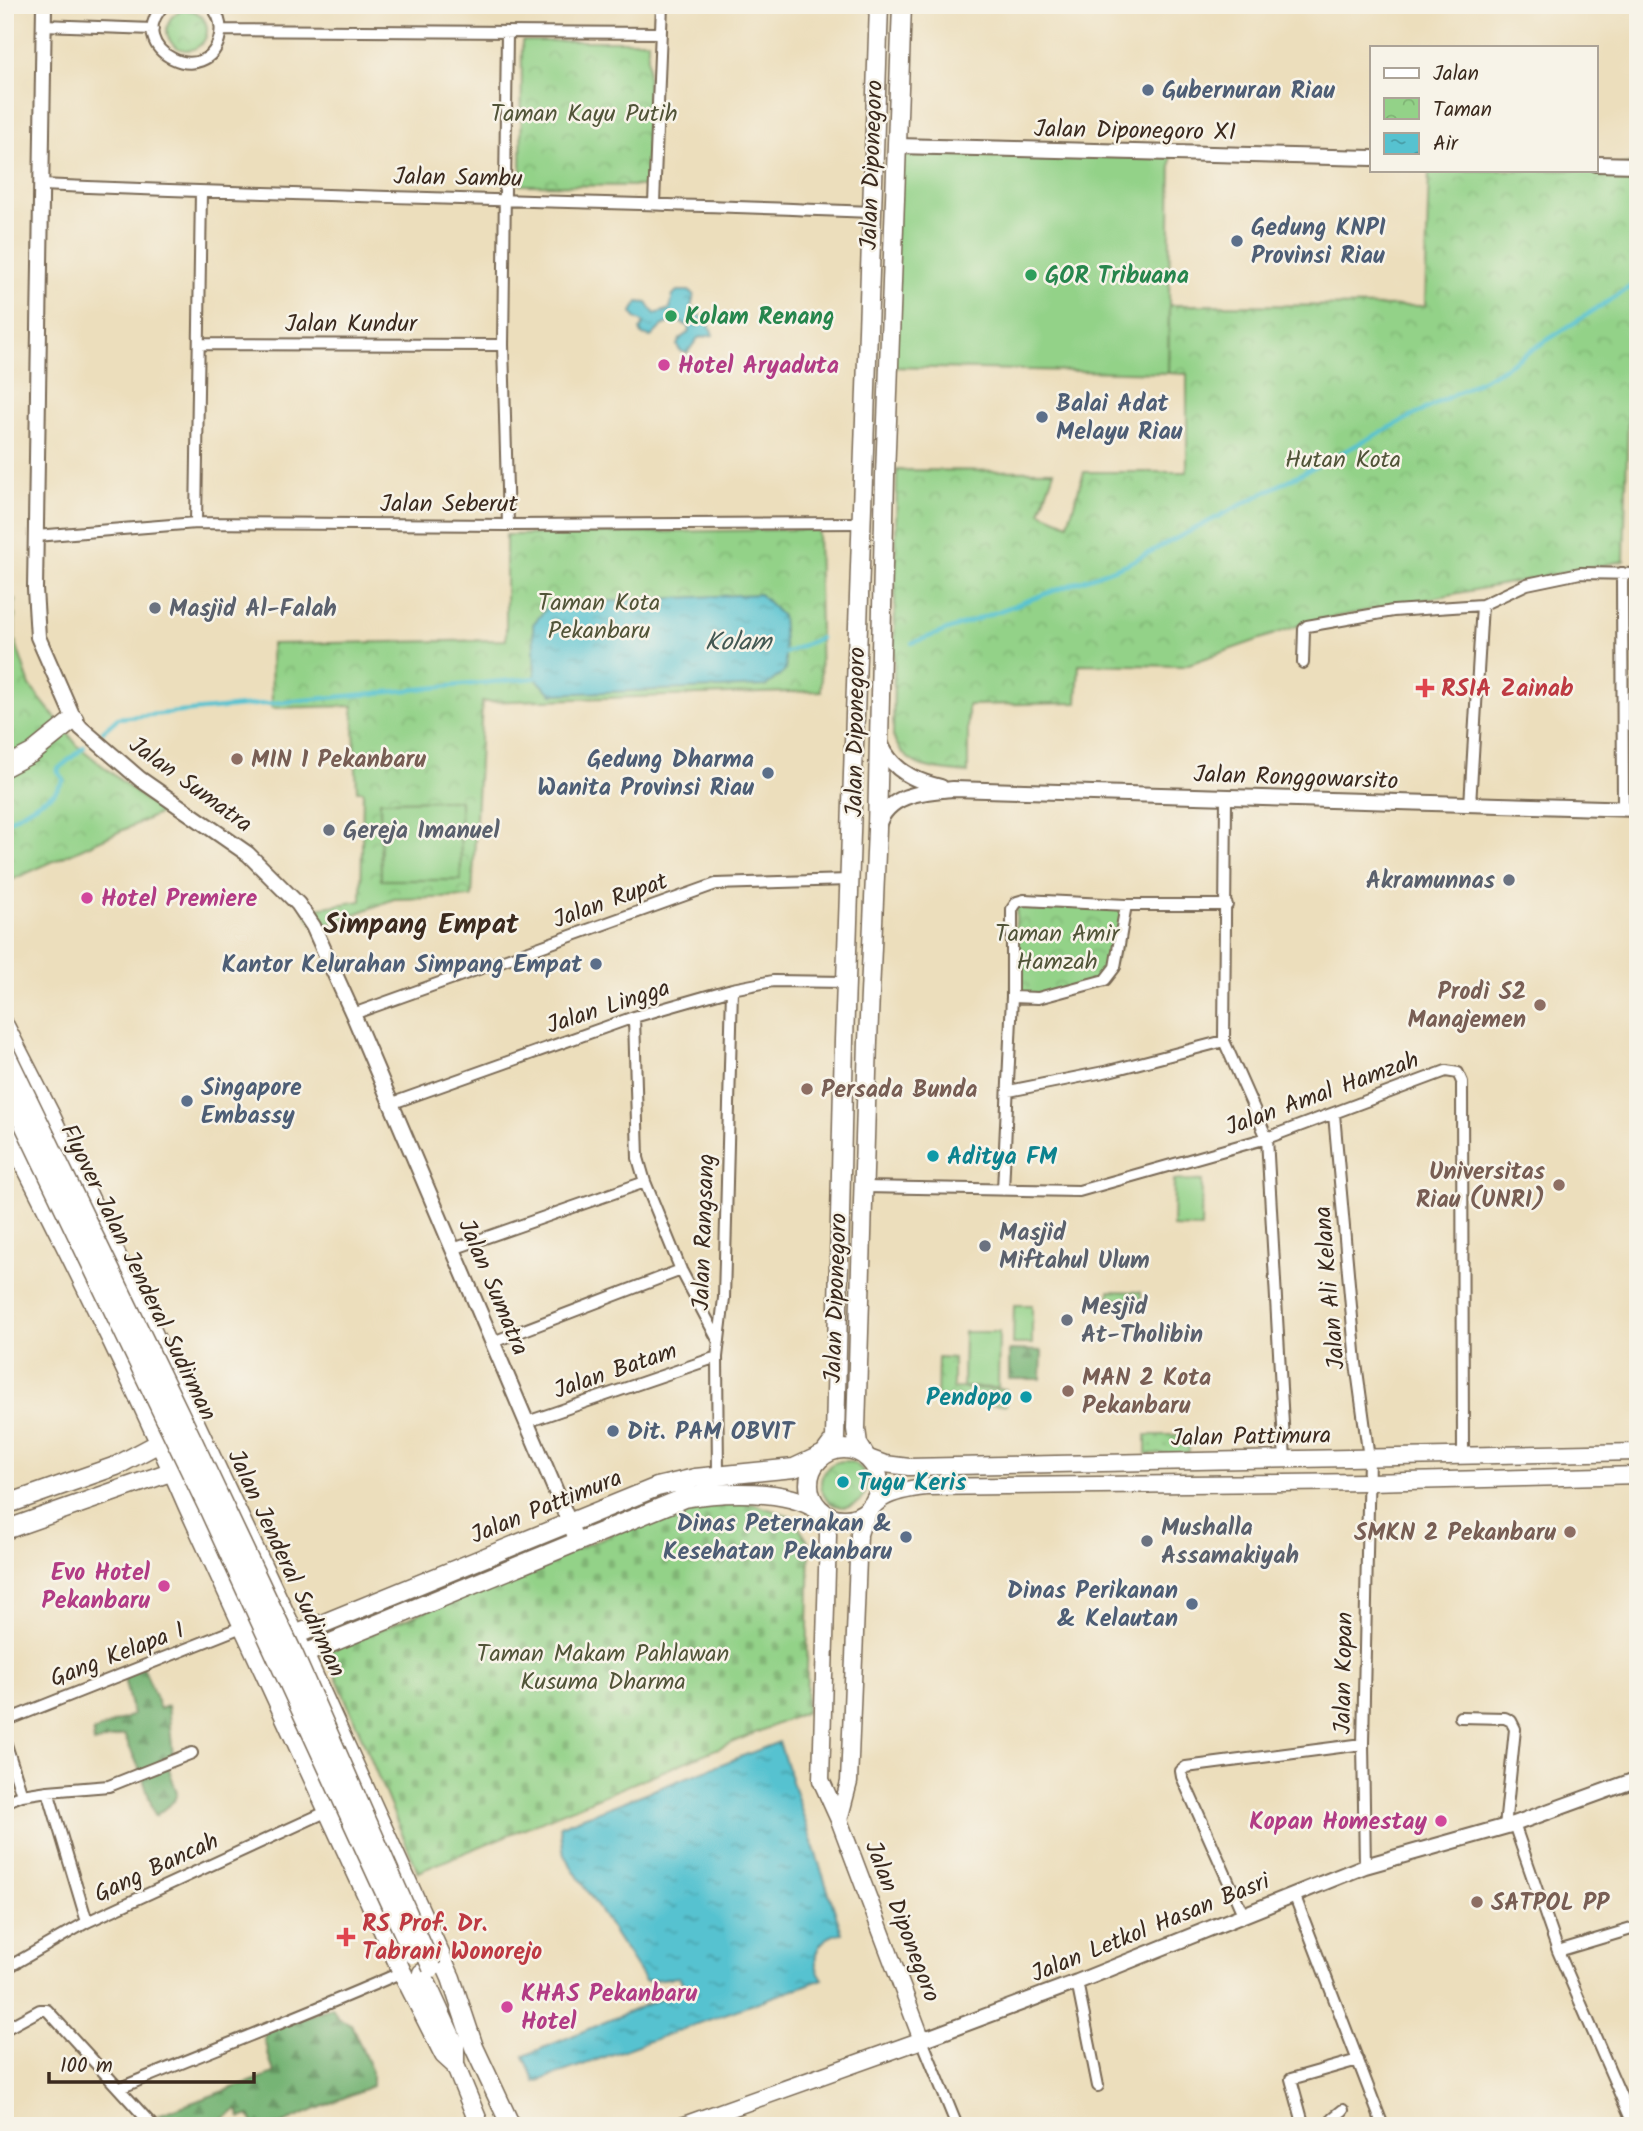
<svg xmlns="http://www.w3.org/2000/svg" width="1643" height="2131" viewBox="0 0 1643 2131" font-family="Kalam,sans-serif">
  <defs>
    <pattern id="grass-dots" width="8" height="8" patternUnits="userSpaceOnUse" patternTransform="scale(1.75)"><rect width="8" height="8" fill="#93d288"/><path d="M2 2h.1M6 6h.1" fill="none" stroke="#80b475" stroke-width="1.8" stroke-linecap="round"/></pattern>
    <pattern id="forest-firs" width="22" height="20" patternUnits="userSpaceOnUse" patternTransform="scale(1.75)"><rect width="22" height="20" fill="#76b474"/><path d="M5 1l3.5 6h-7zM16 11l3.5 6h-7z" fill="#62935f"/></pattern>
    <pattern id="cemetery-stones" width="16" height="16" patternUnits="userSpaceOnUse" patternTransform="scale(1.75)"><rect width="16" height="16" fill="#93d288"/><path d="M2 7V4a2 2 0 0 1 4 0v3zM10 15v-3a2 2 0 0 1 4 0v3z" fill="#80b475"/></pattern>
    <pattern id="park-crowns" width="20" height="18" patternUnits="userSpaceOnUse" patternTransform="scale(1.75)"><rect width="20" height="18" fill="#93d288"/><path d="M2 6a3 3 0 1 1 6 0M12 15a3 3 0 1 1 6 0" fill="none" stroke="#80b475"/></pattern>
    <pattern id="water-ripples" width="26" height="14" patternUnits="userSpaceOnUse" patternTransform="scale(1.75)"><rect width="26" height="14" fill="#56c2d0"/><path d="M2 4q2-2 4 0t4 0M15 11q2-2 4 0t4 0" fill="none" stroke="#489ea8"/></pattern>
  </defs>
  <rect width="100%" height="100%" fill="#f7f3e8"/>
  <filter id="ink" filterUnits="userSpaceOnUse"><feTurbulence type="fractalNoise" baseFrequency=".0143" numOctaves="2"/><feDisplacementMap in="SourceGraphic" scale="14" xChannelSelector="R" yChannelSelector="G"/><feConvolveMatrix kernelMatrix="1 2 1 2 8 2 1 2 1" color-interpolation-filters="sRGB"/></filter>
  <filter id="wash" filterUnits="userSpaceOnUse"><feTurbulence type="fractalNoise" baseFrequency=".00686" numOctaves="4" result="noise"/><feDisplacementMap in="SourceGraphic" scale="28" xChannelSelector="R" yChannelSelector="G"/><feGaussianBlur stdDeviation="1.57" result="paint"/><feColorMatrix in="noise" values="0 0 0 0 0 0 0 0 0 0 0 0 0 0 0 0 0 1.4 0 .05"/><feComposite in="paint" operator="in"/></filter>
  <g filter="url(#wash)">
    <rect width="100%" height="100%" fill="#ecdebc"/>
    <!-- grass -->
    <path fill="url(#grass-dots)" stroke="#677e53" stroke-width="2" d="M 1146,1435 L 1189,1435 L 1189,1453 L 1146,1454 Z"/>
    <!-- forest -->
    <path fill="url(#forest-firs)" stroke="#586f49" stroke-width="2" d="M 1009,1350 L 1042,1351 L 1041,1379 L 1009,1379 Z
      M 143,1666 L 160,1709 L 168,1706 L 173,1756 L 166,1760 L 177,1793 L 174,1801 L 155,1816 L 141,1772 L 124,1735 L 94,1743 L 93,1732 L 133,1715 L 123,1674 Z
      M 332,2007 L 338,2018 L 351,2024 L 372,2072 L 372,2086 L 276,2126 L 254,2126 L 249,2115 L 241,2118 L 238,2110 L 210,2126 L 168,2126 L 158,2115 L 274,2073 L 264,2040 L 266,2031 Z"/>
    <!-- cemetery -->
    <path fill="url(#cemetery-stones)" stroke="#677e53" stroke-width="2" d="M 743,1501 L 791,1516 L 810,1544 L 806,1712 L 418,1872 L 326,1652 L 678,1507 Z"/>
    <!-- park -->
    <path fill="url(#park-crowns)" stroke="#677e53" stroke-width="2" d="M167 30a20 20 0 1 1 40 0a20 20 0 1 1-40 0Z
      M 522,41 L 648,41 L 647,186 L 521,185 Z
      M 1638,163 L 1638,370 L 1629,378 L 1624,561 L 1309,622 L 1183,666 L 1079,664 L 1077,703 L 968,705 L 968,773 C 935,769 906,771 893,736 L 897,470 L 1054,471 L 1040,512 L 1068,524 L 1084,472 L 1187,472 L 1187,374 L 1168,373 L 1169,305 L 1425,306 L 1429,170 L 1596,170 Z
      M 818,529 L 821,691 L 482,702 L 472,897 L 394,899 L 316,929 L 304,910 L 361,901 L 363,791 L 357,791 L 353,706 L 272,708 L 271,644 L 506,640 L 506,535 Z
      M 5,599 L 15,599 L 15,640 L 30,686 L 78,746 L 161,813 L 5,883 Z
      M 1017,902 L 1126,905 L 1121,945 L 1105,980 L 1065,992 L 1012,997 Z
      M 1109,1291 L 1141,1292 L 1141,1308 L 1117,1307 L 1117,1299 L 1109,1299 Z
      M 938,1357 L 953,1358 L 953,1388 L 1006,1389 L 1006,1405 L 937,1403 Z
      M821 1484a23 23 0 1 1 46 0a23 23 0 1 1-46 0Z"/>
    <!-- pitch -->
    <path fill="#93d288" stroke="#677e53" stroke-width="2" d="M 898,146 L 1171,154 L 1168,373 L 889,367 Z
      M 460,800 L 461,880 L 381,880 L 380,801 Z
      M 1174,1180 L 1202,1181 L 1201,1228 L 1173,1227 Z
      M 1014,1305 L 1032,1305 L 1032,1344 L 1013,1344 Z
      M 964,1332 L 999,1332 L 998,1388 L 963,1387 Z"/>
    <!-- water -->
    <path fill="url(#water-ripples)" stroke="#487677" stroke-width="2" d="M 677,291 L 689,291 L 694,295 L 691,307 L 709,324 L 713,335 L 698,338 L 687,353 L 680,351 L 677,345 L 681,338 L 689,332 L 688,326 L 675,320 L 662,326 L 651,337 L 642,335 L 640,330 L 644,323 L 635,318 L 632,312 L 638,302 L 647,303 L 655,314 L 670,309 L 673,295 Z
      M 760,594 L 782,616 L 786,670 L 766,686 L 552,694 L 535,678 L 533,624 L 550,604 Z
      M 779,1742 L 842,1933 C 817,1937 808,1959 823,1979 L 535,2082 L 524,2056 L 686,1988 L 679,1977 L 645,1981 L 564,1855 L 560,1826 Z"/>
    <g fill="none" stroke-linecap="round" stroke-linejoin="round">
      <!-- stream -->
      <path stroke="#56c2d0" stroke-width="4.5" d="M 912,643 L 1127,564 L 1499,371 L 1638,282
        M 785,653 L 820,638
        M 103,731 L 118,718 L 535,678
        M 5,823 L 54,793 L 64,780 L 57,770 L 84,747"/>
    </g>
  </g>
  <g filter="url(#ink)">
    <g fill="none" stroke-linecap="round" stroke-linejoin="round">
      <!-- minor casing -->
      <g stroke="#796955" stroke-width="14">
        <path id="minor" d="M 164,5 C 121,50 210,92 220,35 C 222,24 218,13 210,5
          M 43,25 L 153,29
          M 221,30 L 661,33
          M 507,33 L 503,345 L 508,525
          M 42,185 C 319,197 595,201 872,212
          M 654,203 L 662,5
          M 199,344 L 503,345
          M 196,523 L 201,192
          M 36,536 L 196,523 L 508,525 L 863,523
          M 1622,573 L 1623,809
          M 1303,663 L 1304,629 L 1307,626 L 1393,611 L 1482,605 L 1527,584 L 1580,573 L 1638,574
          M 1226,798 L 1224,1041 L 1267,1138 L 1285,1460
          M 1470,805 L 1482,605
          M 1012,997 L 1038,998 L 1105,980 L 1115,967 L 1126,905
          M 353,1014 L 716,884 L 849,880
          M 634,1017 L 638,1158 L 645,1182 L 681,1270 L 718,1340
          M 1009,1091 L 1109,1071 L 1224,1041
          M 390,1104 L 634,1017 L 732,989 L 773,981 L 846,982
          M 1334,1114 L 1356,1363 L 1369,1458 L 1363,1744 L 1365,1866
          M 864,1187 L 1079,1191 L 1267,1138 L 1446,1071 L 1458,1073 L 1462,1082 L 1463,1456
          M 1003,1190 L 1012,997 L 1012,909 L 1017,902 L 1024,900 L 1126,905 L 1227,905
          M 453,1249 L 645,1182
          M 493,1342 L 681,1270
          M 527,1422 L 717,1357
          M 718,1476 L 717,1357 L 724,1298 L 732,989
          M 1460,1717 L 1505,1718 L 1511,1721 L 1515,1729 L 1505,1827
          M 5,1721 L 244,1626
          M 5,1741 L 22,1795
          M 48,1791 L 87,1922
          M 5,1802 L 22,1795 L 48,1791 L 109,1786 L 192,1753
          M 1514,1824 L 1558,1951 L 1634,2126
          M 1294,1894 L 1383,2126
          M 1243,1914 L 1182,1777 L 1181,1771 L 1186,1767 L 1363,1744
          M 1558,1951 L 1638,1927
          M 5,1969 L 87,1922 L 328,1811
          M 1077,1982 L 1098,2086
          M 5,2029 L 40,2010 L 47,2010 L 153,2126
          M 922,2040 L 957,2126
          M 120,2088 C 214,2049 310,2013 402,1972
          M 1303,2123 L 1291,2079 L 1358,2060
          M 1333,2126 L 1333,2118 L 1343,2110"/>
      </g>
      <!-- tertiary casing -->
      <g stroke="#796955" stroke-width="18">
        <path id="tertiary" d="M 44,5 L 35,589 L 38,637 L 74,719 L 81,728 L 140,779 L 248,854 L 298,904 L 313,926 L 353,1014 L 577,1541
          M 897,146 L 1372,158
          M 1596,164 L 1638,165
          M 880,741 C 889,769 914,781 941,787
          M 878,826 C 888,793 924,792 953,789 L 1638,809
          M 922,2040 L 1077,1982 L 1365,1866 L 1514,1824 L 1638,1779"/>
      </g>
      <!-- secondary casing -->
      <g stroke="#796955" stroke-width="19">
        <path id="secondary" d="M 866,1457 L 885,1464 L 909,1467 L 1638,1452
          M 839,1820 L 849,1782 L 859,1534 C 870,1497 890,1491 926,1487 L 1369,1482 L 1638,1475
          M 681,2126 L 922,2040 L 839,1820 L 821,1780 L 828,1535 L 827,1527 L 820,1511"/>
      </g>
      <!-- primary casing -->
      <g stroke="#796955" stroke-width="21">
        <path id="primary" d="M 5,767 L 32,753 L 74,719
          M 5,1026 L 50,1114 L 304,1654 L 451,1978 L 474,2047 L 511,2126
          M 5,1126 C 69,1252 132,1378 188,1507 L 402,1972 L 444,2055 L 455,2065 L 480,2126
          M809 1484a35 35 0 1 1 70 0a35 35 0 1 1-70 0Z
          M 866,1457 L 858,1444 L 856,1429 L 868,1041 L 877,829 L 885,476 L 902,5
          M 5,1505 L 116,1466 L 161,1442
          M 5,1530 L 173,1471
          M 280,1617 L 283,1623 L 295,1635 L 657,1487 L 695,1478 L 794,1468 L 824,1454 L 835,1439 L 844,1040 L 879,5
          M 304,1654 L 684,1498 C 722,1491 787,1488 820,1511
          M 286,1698 L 295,1718 L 295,1737
          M 422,1973 L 455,2045 L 455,2065"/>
      </g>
      <!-- minor -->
      <use href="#minor" stroke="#fff" stroke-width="10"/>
      <!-- tertiary -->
      <use href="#tertiary" stroke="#fff" stroke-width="14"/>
      <!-- secondary -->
      <use href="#secondary" stroke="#fff" stroke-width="16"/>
      <!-- primary -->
      <use href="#primary" stroke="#fff" stroke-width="18"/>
      <!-- primary-bridge casing -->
      <g stroke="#796955" stroke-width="21" stroke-linecap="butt">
        <path id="primary-bridge" d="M 5,1052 L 193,1441 L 294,1655 L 432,1968
          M 5,1085 L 208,1508 L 413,1954"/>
      </g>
      <!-- primary-bridge -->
      <use href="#primary-bridge" stroke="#fff" stroke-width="18"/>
    </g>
  </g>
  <!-- markers -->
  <g fill="#5c6f8a" stroke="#f7f3e8" stroke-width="2.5">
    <circle cx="1148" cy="90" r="7"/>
    <circle cx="1237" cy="241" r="7"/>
    <circle cx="1042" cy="417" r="7"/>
    <circle cx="768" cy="773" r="7"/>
    <circle cx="596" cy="964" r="7"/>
    <circle cx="187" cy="1101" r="7"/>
    <circle cx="613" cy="1431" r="7"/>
    <circle cx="906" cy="1537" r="7"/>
    <circle cx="1192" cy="1604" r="7"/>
  </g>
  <g fill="#2e9e5b" stroke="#f7f3e8" stroke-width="2.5">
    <circle cx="1031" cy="275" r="7"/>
    <circle cx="671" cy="316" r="7"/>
  </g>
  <g fill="#d1479c" stroke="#f7f3e8" stroke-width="2.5">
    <circle cx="664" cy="365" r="7"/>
    <circle cx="87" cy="898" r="7"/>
    <circle cx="164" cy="1586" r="7"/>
    <circle cx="1441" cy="1821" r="7"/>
    <circle cx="507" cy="2007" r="7"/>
  </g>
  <g fill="#6b7280" stroke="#f7f3e8" stroke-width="2.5">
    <circle cx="155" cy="608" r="7"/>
    <circle cx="329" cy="830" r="7"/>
    <circle cx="1509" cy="880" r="7"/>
    <circle cx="985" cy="1246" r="7"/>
    <circle cx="1067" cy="1320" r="7"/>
    <circle cx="1147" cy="1541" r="7"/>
  </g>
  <g fill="#e0444e" stroke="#f7f3e8" stroke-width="2.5">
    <path d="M1421.5 677.5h7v7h7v7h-7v7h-7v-7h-7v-7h7z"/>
    <path d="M342.5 1926.5h7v7h7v7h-7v7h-7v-7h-7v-7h7z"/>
  </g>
  <g fill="#8d6e63" stroke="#f7f3e8" stroke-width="2.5">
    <circle cx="237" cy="759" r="7"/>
    <circle cx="1540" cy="1005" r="7"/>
    <circle cx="807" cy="1089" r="7"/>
    <circle cx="1559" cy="1185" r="7"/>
    <circle cx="1068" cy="1391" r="7"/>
    <circle cx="1570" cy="1532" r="7"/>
    <circle cx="1477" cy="1902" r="7"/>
  </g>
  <g fill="#0f9aa8" stroke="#f7f3e8" stroke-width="2.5">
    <circle cx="933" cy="1156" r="7"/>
    <circle cx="1026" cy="1397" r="7"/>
    <circle cx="843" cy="1482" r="7"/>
  </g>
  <g text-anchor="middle" stroke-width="5" stroke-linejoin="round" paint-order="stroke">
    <!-- service labels -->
    <g font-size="24" font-weight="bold" fill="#4e5e75" stroke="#f7f3e8" text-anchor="start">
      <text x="1162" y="98">Gubernuran Riau</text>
      <text x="1251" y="235">Gedung KNPI<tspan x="1251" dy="28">Provinsi Riau</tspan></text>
      <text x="1056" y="411">Balai Adat<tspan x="1056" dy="28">Melayu Riau</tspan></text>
      <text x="754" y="767" text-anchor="end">Gedung Dharma<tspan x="754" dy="28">Wanita Provinsi Riau</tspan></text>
      <text x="582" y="972" text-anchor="end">Kantor Kelurahan Simpang Empat</text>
      <text x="201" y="1095">Singapore<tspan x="201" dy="28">Embassy</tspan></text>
      <text x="627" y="1439">Dit. PAM OBVIT</text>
      <text x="892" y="1531" text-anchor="end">Dinas Peternakan &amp;<tspan x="892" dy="28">Kesehatan Pekanbaru</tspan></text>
      <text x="1178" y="1598" text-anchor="end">Dinas Perikanan<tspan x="1178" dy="28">&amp; Kelautan</tspan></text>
    </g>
    <!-- park labels -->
    <g font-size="24" fill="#515438" stroke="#f7f3e8">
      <text x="584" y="121">Taman Kayu Putih</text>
      <text x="1343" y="467">Hutan Kota</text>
      <text x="599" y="610">Taman Kota<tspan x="599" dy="28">Pekanbaru</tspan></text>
      <text x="1057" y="941">Taman Amir<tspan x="1057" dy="28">Hamzah</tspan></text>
      <text x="603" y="1661">Taman Makam Pahlawan<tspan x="603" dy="28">Kusuma Dharma</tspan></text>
    </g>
    <!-- street labels -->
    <g font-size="24" fill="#3b2a1e" stroke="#f7f3e8">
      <text transform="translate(1135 130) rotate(1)" y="8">Jalan Diponegoro XI</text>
      <text transform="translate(871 165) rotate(-88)" y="8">Jalan Diponegoro</text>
      <text transform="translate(458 177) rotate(1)" y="8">Jalan Sambu</text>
      <text x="351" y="331">Jalan Kundur</text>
      <text x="449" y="511">Jalan Seberut</text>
      <text transform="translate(855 732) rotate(-89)" y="8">Jalan Diponegoro</text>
      <text transform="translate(1296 777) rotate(2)" y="8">Jalan Ronggowarsito</text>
      <text transform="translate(191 784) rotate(36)" y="8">Jalan Sumatra</text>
      <text transform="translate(610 900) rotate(-20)" y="8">Jalan Rupat</text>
      <text transform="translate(608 1006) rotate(-18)" y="8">Jalan Lingga</text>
      <text transform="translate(1322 1093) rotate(-20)" y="8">Jalan Amal Hamzah</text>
      <text transform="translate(703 1232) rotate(-88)" y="8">Jalan Rangsang</text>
      <text transform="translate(139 1272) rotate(64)" y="8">Flyover Jalan Jenderal Sudirman</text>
      <text transform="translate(494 1287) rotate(67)" y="8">Jalan Sumatra</text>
      <text transform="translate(1329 1288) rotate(-95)" y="8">Jalan Ali Kelana</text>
      <text transform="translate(835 1298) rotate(-88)" y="8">Jalan Diponegoro</text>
      <text transform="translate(615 1370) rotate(-19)" y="8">Jalan Batam</text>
      <text transform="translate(1251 1436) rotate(-1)" y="8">Jalan Pattimura</text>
      <text transform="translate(546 1506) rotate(-22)" y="8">Jalan Pattimura</text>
      <text transform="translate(287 1563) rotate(65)" y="8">Jalan Jenderal Sudirman</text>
      <text transform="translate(117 1654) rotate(-21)" y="8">Gang Kelapa I</text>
      <text transform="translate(1343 1673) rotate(-89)" y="8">Jalan Kopan</text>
      <text transform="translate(156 1867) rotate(-25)" y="8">Gang Bancah</text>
      <text transform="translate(903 1921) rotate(69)" y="8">Jalan Diponegoro</text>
      <text transform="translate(1150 1927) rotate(-22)" y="8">Jalan Letkol Hasan Basri</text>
    </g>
    <!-- leisure labels -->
    <g font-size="24" font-weight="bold" fill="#27864d" stroke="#f7f3e8" text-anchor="start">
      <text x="1045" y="283">GOR Tribuana</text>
      <text x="685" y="324">Kolam Renang</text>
    </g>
    <!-- hotel labels -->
    <g font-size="24" font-weight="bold" fill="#b23c85" stroke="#f7f3e8" text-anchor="start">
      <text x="678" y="373">Hotel Aryaduta</text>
      <text x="101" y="906">Hotel Premiere</text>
      <text x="150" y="1580" text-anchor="end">Evo Hotel<tspan x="150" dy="28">Pekanbaru</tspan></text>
      <text x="1427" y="1829" text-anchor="end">Kopan Homestay</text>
      <text x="521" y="2001">KHAS Pekanbaru<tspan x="521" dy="28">Hotel</tspan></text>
    </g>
    <!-- worship labels -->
    <g font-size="24" font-weight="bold" fill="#5b616d" stroke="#f7f3e8" text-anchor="start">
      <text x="169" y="616">Masjid Al-Falah</text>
      <text x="343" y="838">Gereja Imanuel</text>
      <text x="1495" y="888" text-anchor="end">Akramunnas</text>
      <text x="999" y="1240">Masjid<tspan x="999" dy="28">Miftahul Ulum</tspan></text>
      <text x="1081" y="1314">Mesjid<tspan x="1081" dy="28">At-Tholibin</tspan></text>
      <text x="1161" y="1535">Mushalla<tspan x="1161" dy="28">Assamakiyah</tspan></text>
    </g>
    <!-- health labels -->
    <g font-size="24" font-weight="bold" fill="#be3a42" stroke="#f7f3e8" text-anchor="start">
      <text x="1441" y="696">RSIA Zainab</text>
      <text x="362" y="1931">RS Prof. Dr.<tspan x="362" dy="28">Tabrani Wonorejo</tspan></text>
    </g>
    <!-- education labels -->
    <g font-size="24" font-weight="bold" fill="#785e54" stroke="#f7f3e8" text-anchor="start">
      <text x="251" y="767">MIN 1 Pekanbaru</text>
      <text x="1526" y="999" text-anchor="end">Prodi S2<tspan x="1526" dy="28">Manajemen</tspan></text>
      <text x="821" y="1097">Persada Bunda</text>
      <text x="1545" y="1179" text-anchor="end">Universitas<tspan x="1545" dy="28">Riau (UNRI)</tspan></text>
      <text x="1082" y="1385">MAN 2 Kota<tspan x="1082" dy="28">Pekanbaru</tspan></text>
      <text x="1556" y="1540" text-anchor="end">SMKN 2 Pekanbaru</text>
      <text x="1491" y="1910">SATPOL PP</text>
    </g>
    <!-- culture labels -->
    <g font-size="24" font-weight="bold" fill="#0d838f" stroke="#f7f3e8" text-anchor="start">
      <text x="947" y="1164">Aditya FM</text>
      <text x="1012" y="1405" text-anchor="end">Pendopo</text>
      <text x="857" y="1490">Tugu Keris</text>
    </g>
    <!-- water labels -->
    <g font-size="26" font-style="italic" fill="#435853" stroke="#f7f3e8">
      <text x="738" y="650">Kolam</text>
    </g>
    <!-- quarter labels -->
    <g font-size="28" font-weight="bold" fill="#3b2a1e" stroke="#f7f3e8">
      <text x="421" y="933">Simpang Empat</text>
    </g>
  </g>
  <!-- margin -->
  <rect width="1643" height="2131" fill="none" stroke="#f7f3e8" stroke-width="28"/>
  <!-- legend -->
  <rect x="1370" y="46" width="228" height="126" fill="#f7f3e8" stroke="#aca397" stroke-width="2"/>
  <rect x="1384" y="68" width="35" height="10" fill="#ffffff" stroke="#aca397" stroke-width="2"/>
  <text x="1433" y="80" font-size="21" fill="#3b2a1e">Jalan</text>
  <rect x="1384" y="98" width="35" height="21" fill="url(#park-crowns)" stroke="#aca397" stroke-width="2"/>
  <text x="1433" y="116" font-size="21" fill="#3b2a1e">Taman</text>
  <rect x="1384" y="133" width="35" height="21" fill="url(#water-ripples)" stroke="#aca397" stroke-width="2"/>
  <text x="1433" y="150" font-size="21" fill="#3b2a1e">Air</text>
  <!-- scale -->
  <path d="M49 2072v10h205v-10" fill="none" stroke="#3b2a1e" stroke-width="3.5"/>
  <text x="60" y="2072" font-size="21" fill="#3b2a1e" stroke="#f7f3e8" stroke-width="5" paint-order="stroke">100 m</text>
</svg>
